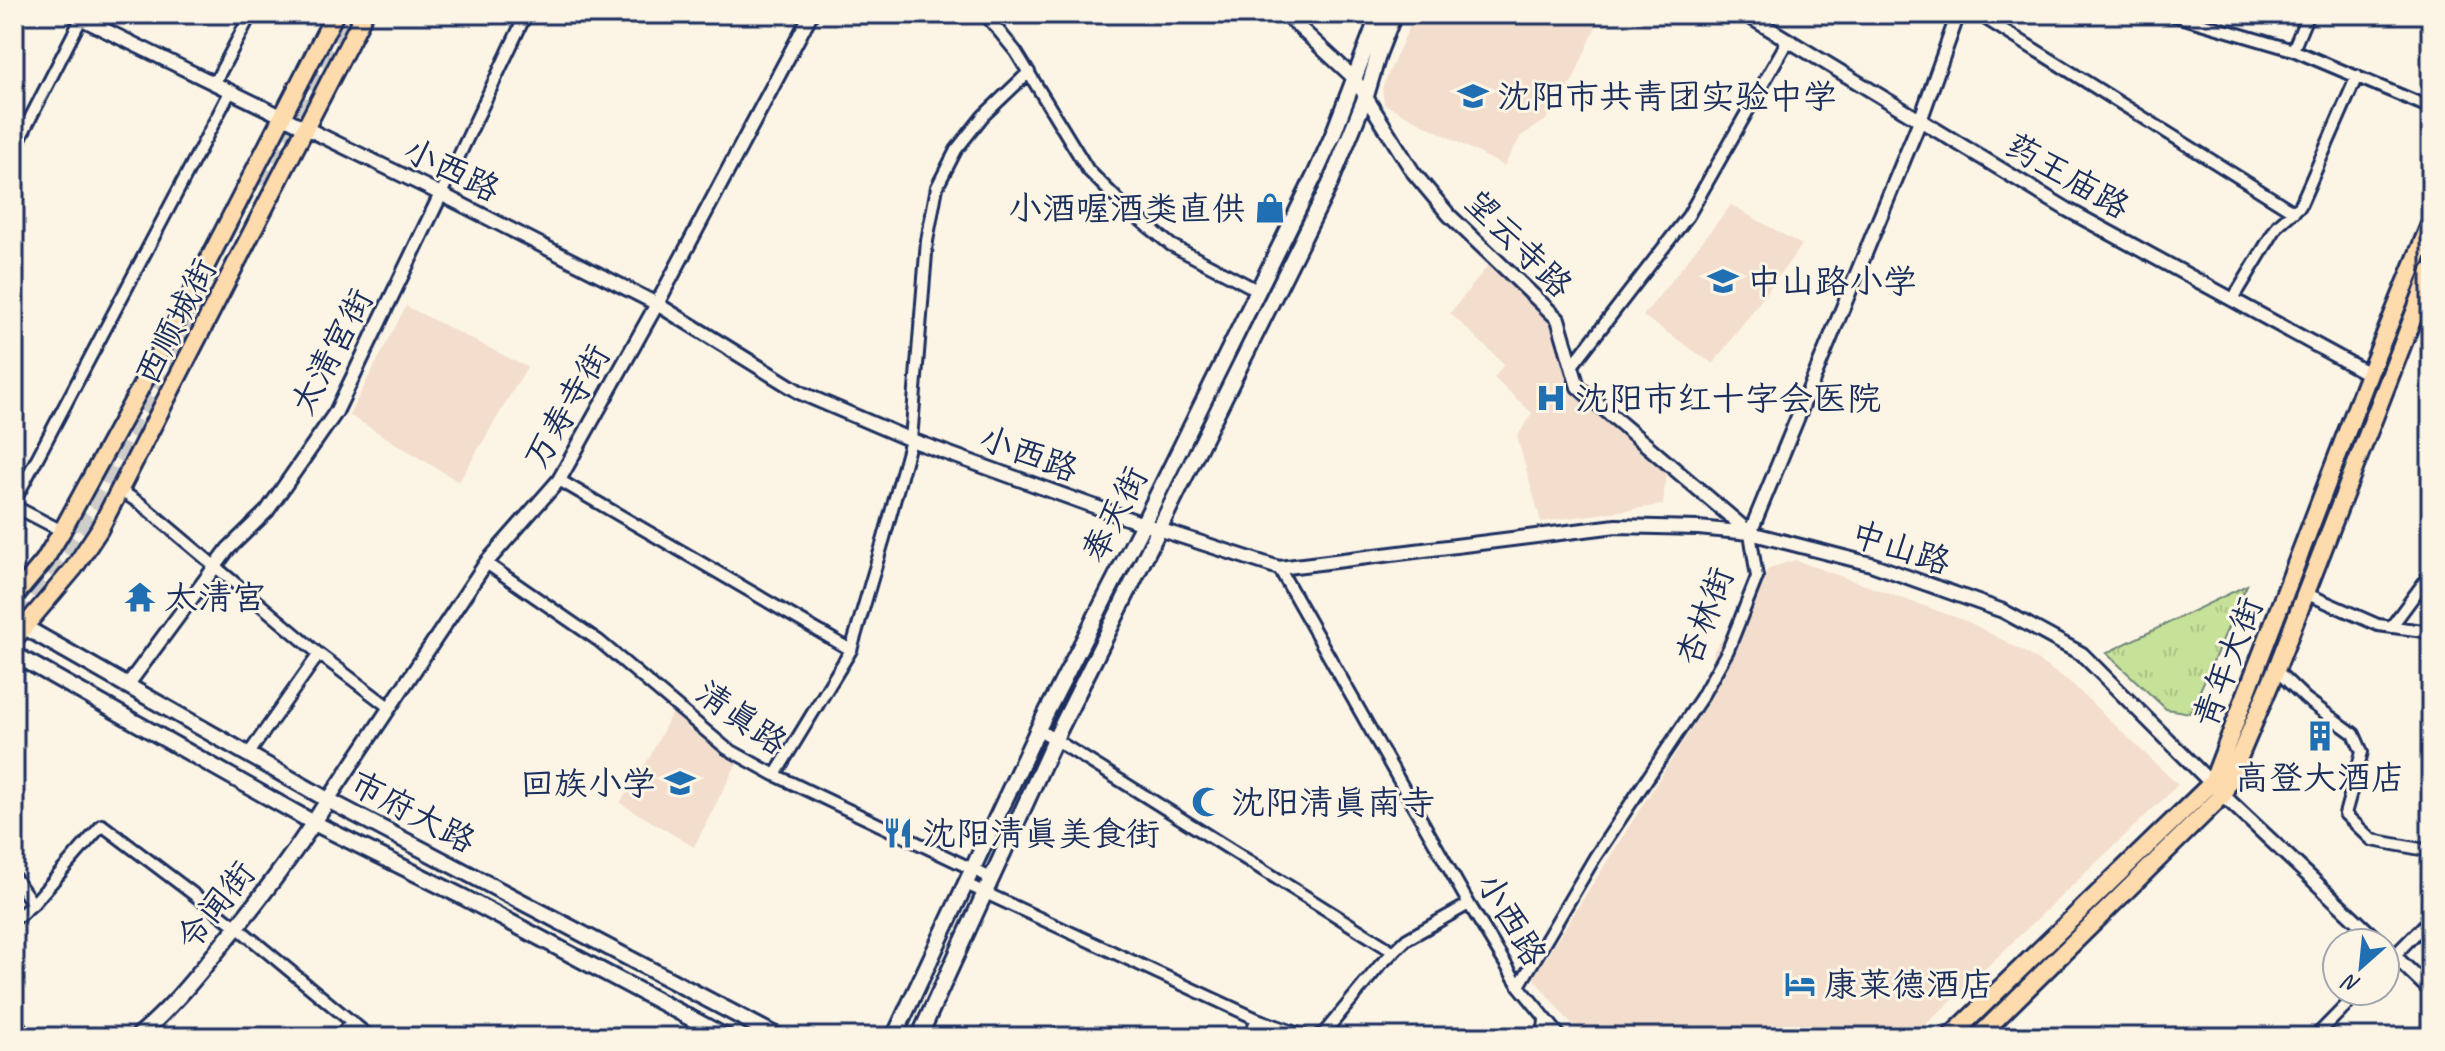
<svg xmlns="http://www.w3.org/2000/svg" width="2445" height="1051" viewBox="0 0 2445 1051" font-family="Caveat,'LXGW WenKai TC',sans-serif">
  <defs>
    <pattern id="grass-tufts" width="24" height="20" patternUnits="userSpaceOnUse" patternTransform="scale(2)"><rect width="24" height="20" fill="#c6e198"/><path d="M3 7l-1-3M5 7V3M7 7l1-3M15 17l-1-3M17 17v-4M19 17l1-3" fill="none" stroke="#aac185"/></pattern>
  </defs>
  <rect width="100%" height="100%" fill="#fcf5e5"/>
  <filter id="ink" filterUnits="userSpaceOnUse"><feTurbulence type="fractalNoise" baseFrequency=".0125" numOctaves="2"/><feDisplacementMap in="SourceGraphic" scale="16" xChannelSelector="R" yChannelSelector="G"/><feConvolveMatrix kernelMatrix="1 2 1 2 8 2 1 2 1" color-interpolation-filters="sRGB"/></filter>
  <g filter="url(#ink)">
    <!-- built -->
    <path fill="#f3decd" d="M 1415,14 L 1581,14 L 1597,24 L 1573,80 L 1546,120 L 1521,136 L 1504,166 L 1384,104 L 1382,88 Z
      M 1731,205 L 1802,245 L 1713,364 L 1643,316 Z
      M 1490,263 L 1555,322 L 1571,383 L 1614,426 L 1651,456 L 1666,471 L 1663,505 L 1541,522 L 1517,437 L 1532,413 L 1494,378 L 1504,364 L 1450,313 Z
      M 406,306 L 527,367 L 459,482 L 349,415 Z
      M 1795,560 L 1969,622 L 2023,651 L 2070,682 L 2178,785 L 1913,1037 L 1582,1037 L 1533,978 L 1713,694 L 1714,651 L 1769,568 Z
      M 672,713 L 737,763 L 694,847 L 620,803 L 648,760 Z"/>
    <!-- grass -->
    <path fill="url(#grass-tufts)" stroke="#70887b" stroke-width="2" d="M 2247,585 L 2190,713 L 2166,709 L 2106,653 Z"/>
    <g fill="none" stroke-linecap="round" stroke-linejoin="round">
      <!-- trunk-tunnel -->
      <path stroke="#cfcdca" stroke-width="18" stroke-dasharray="18 9" stroke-linecap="butt" d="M 266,188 L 352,14
        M 71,526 L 82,513 L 120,441
        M 14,616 L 57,567 L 98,511 L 205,306"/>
      <!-- minor casing -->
      <g stroke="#1b2f5e" stroke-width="16">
        <path id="minor" d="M 985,14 L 1016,52 L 1088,170 L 1128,210 L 1171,245 L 1259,291
          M 1978,14 L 2294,212
          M 2170,14 L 2293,50 L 2431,108
          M 2293,50 L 2308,14
          M 214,84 L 251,14
          M 14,150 L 81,19
          M 441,194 L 526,14
          M 2233,299 L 2278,225 L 2300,206 L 2357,76
          M 1572,366 L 1688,216 L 1788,40
          M 559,480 L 851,650
          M 121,491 L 141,504 L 319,654 L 390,708
          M 14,502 L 230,92
          M 14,506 L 62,531
          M 486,563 L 599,641 L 726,748 L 775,775 L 991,878
          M 1279,568 L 1469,904 L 1519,986 L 1561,1037
          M 2305,593 L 2378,625 L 2431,632
          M 2391,627 L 2431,573
          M 2276,670 L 2306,699 L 2354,734 L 2362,752 L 2345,814 L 2372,840 L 2431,851
          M 1038,729 L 1394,952
          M 252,749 L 319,654
          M 775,775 L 851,650 L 884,538 L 911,440 L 927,241 L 937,187 L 956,150 L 983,116 L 1029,72
          M 14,877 L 33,904 L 14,920
          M 966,884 L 1257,1019 L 1307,1037
          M 33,904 L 102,825 L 237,927 L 370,1037
          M 2385,965 L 2431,918
          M 1519,986 L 1595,857 L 1701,698 L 1728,650 L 1757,577 L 1750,533
          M 14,1020 L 28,1037
          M 339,1037 L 351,1022
          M 1249,1037 L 1257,1019
          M 1315,1037 L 1324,1033 L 1381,964 L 1407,939 L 1469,904
          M 1543,1037 L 1545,1020
          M 2315,1037 L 2360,991"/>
      </g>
      <!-- tertiary casing -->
      <g stroke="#1b2f5e" stroke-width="18">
        <path id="tertiary" d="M 72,14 L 441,194 L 657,304 L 801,393 L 911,440 L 1143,524 L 1279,568 L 1616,526 L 1698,528 L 1750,533 L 1871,564 L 2003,611 L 2082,654 L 2223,795 L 2380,943
          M 1285,14 L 1354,78 L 1413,172 L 1449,215 L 1558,319 L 1578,387 L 1750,533 L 1921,118 L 1958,14
          M 1745,14 L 2068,210 L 2369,374
          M 132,679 L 228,549 L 267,511 L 336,412 L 441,194
          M 328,800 L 486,563 L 559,480 L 657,304 L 811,14
          M 2385,947 L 2431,991"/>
      </g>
      <!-- secondary casing -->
      <g stroke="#1b2f5e" stroke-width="20">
        <path id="secondary" d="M 14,621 L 328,800 L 779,1037
          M 14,654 L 314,823 L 463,897 L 726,1037
          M 137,1037 C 168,1011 192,982 217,951 C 257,903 295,854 328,800
          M 894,1037 L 1038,729 L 1143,524 L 1314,177 L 1332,137 L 1379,14
          M 919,1037 L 1055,739 L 1330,184 L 1366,96 L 1379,52 L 1394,14"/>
      </g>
      <!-- primary casing -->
      <g stroke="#1b2f5e" stroke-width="22">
        <path id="primary" d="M 14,597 L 44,561 L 62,531 L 183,310 L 335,14
          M 14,639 L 74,568 L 99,530 L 364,14
          M 1950,1037 L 2212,783 L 2369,374 L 2431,222
          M 1978,1037 L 2223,795 L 2276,670 L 2431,271"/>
      </g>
      <!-- minor -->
      <use href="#minor" stroke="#fcf5e5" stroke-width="10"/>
      <!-- tertiary -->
      <use href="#tertiary" stroke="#fcf5e5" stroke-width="12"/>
      <!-- secondary -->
      <use href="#secondary" stroke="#fcf5e5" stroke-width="14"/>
      <!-- primary -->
      <use href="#primary" stroke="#fedbac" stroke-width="16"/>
    </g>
  </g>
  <!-- icons -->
  <defs>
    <g id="school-bare" transform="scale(2.4)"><path d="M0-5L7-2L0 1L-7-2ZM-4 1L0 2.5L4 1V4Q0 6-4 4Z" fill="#1f6fb2" stroke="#fcf5e5" stroke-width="2.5" paint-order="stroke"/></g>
    <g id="shop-bare" transform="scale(2.4)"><path d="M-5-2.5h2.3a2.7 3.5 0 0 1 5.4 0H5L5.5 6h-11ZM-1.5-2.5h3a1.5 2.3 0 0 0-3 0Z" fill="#1f6fb2" stroke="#fcf5e5" stroke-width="2.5" paint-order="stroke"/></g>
    <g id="hospital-bare" transform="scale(2.4)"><path d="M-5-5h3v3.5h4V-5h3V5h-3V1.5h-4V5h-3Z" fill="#1f6fb2" stroke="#fcf5e5" stroke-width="2.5" paint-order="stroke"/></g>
    <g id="temple-bare" transform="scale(2.4)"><path d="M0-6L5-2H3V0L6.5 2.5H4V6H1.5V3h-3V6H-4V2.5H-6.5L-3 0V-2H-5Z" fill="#1f6fb2" stroke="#fcf5e5" stroke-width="2.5" paint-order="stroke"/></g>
    <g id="building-bare" transform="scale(2.4)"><path d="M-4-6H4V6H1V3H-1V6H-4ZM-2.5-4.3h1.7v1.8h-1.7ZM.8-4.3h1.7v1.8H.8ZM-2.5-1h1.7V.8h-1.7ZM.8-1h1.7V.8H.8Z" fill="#1f6fb2" stroke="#fcf5e5" stroke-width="2.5" paint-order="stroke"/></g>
    <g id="mosque-bare" transform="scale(2.4)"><path d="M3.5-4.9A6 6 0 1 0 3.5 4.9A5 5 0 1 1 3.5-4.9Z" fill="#1f6fb2" stroke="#fcf5e5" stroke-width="2.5" paint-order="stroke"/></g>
    <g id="restaurant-bare" transform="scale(2.4)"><path d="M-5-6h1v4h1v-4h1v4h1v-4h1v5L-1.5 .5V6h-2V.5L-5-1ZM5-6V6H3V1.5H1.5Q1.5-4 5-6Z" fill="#1f6fb2" stroke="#fcf5e5" stroke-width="2.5" paint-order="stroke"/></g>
    <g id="hotel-bare" transform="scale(2.4)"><path d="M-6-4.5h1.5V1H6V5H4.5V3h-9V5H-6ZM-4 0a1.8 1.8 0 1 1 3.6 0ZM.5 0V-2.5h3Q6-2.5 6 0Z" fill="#1f6fb2" stroke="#fcf5e5" stroke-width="2.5" paint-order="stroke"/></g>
  </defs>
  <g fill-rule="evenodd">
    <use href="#school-bare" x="1473" y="96"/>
    <use href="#shop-bare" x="1270" y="208"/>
    <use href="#school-bare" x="1723" y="281"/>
    <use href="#hospital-bare" x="1551" y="398"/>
    <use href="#temple-bare" x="140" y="597"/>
    <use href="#building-bare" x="2320" y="736"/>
    <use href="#school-bare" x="680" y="783"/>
    <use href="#mosque-bare" x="1207" y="802"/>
    <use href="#restaurant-bare" x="898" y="833"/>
    <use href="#hotel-bare" x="1800" y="984"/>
  </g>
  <g text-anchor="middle" stroke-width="6" stroke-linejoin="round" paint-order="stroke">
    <!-- poi labels -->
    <g font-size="34" fill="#1b2f5e" stroke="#fcf5e5" text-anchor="start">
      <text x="1497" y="108">沈阳市共青团实验中学</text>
      <text x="1246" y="220" text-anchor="end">小酒喔酒类直供</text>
      <text x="1747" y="293">中山路小学</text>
      <text x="1575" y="410">沈阳市红十字会医院</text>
      <text x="164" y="609">太清宫</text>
      <text x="2320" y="789" text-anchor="middle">高登大酒店</text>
      <text x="656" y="795" text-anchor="end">回族小学</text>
      <text x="1231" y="814">沈阳清真南寺</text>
      <text x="922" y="845">沈阳清真美食街</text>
      <text x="1824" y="996">康莱德酒店</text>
    </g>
    <!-- street labels -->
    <g font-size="34" fill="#1b2f5e" stroke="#fcf5e5">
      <text transform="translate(452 169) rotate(26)" y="12">小西路</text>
      <text transform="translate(2068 175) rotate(30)" y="12">药王庙路</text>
      <text transform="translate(1519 243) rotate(45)" y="12">望云寺路</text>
      <text transform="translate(175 321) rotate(-63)" y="12">西顺城街</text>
      <text transform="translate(331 351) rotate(-62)" y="12">太清宫街</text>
      <text transform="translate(566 406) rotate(-60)" y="12">万寿寺街</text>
      <text transform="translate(1029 453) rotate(20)" y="12">小西路</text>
      <text transform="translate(1114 514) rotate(-63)" y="12">奉天街</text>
      <text transform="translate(1901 547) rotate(18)" y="12">中山路</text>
      <text transform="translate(1704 616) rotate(-69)" y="12">杏林街</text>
      <text transform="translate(2227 662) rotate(-69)" y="12">青年大街</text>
      <text transform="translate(742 717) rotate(35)" y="12">清真路</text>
      <text transform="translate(413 811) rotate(28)" y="12">市府大路</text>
      <text transform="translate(215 905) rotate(-51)" y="12">令闻街</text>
      <text transform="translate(1512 919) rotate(59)" y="12">小西路</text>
    </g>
  </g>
  <!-- margin -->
  <rect width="2445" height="1051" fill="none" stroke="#fcf5e5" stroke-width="48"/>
  <rect x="24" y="24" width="2397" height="1003" fill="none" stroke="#1b2f5e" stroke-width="3" filter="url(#ink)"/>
  <!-- north arrow -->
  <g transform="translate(2361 967) rotate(207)"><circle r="38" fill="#fcf5e5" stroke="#a2a6af" stroke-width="2"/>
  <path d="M0-6L14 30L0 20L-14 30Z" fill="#1f6fb2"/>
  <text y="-12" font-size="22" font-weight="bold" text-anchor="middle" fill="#1b2f5e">N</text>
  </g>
</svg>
